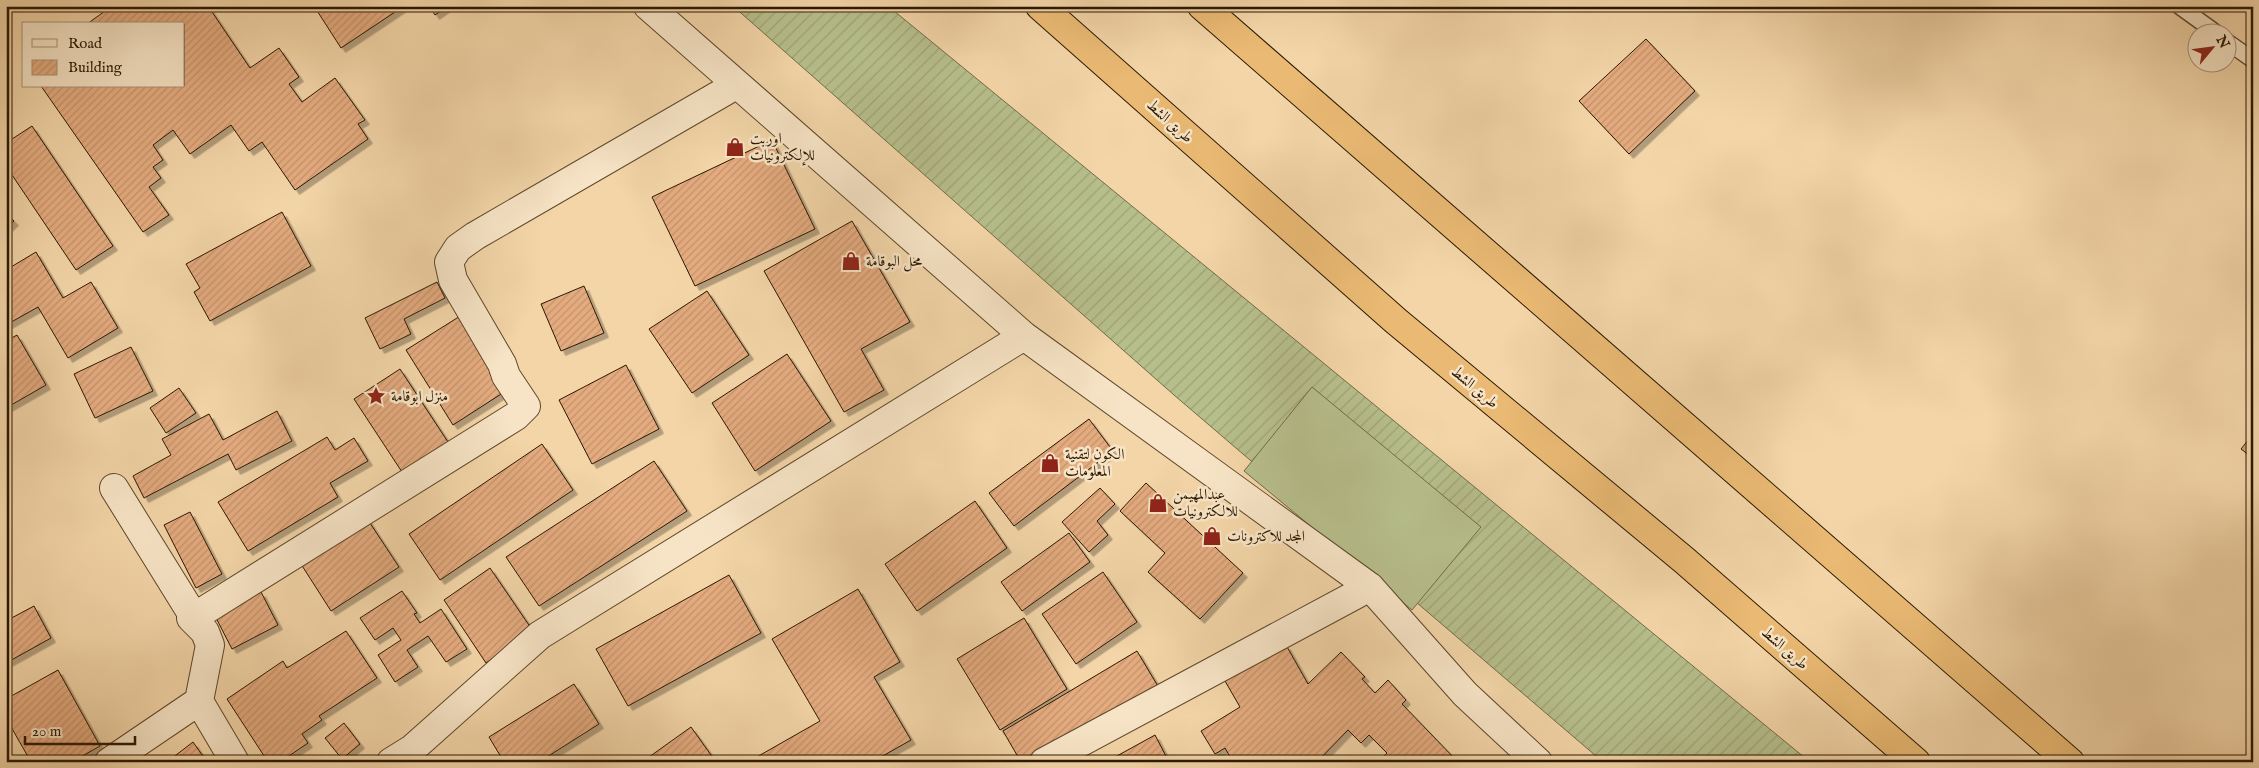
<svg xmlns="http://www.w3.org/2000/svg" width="2259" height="768" viewBox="0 0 2259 768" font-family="'IM FELL English',Amiri,serif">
  <defs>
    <pattern id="garden-furrows" width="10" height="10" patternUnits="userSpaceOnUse" patternTransform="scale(1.25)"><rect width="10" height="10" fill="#b6be8b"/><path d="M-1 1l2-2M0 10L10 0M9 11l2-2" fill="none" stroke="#9da376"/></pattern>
    <pattern id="building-hatch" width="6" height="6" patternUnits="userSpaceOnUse" patternTransform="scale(1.25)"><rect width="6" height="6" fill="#e4ab7f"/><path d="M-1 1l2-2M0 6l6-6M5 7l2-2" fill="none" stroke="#c4926c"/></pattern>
    <filter id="shadow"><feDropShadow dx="4.5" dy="4.5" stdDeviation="0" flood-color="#0004"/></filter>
  </defs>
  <rect width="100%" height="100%" fill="#f3d5a8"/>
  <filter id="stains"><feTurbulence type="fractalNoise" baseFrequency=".004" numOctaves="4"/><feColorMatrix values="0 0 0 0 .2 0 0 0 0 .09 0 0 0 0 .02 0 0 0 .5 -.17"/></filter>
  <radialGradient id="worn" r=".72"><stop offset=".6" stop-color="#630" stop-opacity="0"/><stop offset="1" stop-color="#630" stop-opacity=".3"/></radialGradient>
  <!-- garden -->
  <path fill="url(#garden-furrows)" stroke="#706b46" d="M 733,6 L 888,6 L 1810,762 L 1603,762 L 1174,395 Z"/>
  <!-- pitch -->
  <path fill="#b6be8b" stroke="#706b46" d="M 1312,387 L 1481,527 L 1412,610 L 1244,471 Z"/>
  <!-- building -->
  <path fill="url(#building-hatch)" stroke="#2b1800" filter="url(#shadow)" d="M 112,6 L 208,6 L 250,68 L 279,48 L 299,77 L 289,84 L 302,102 L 335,78 L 365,120 L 358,124 L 368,139 L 295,190 L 262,142 L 249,151 L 231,125 L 190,154 L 173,130 L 153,145 L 163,160 L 153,167 L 161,178 L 149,187 L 169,215 L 143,232 L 41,86 L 184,86 L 184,24 L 87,24 Z
    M 314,6 L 404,6 L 341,48 Z
    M 429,6 L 448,6 L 435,15 Z
    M 1646,39 L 1695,91 L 1629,154 L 1579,101 Z
    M 32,126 L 113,246 L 76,270 L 6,166 L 6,143 Z
    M 772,140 L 815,229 L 695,286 L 652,197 Z
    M 282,212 L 311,266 L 210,321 L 194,292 L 200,288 L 186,264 Z
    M 6,213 L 14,221 L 6,229 Z
    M 852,221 L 910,322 L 861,349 L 884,390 L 844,412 L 764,271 Z
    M 36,252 L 63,298 L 91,282 L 118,328 L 68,358 L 38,307 L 6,325 L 6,270 Z
    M 437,282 L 445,298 L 404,319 L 411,334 L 380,349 L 365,318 Z
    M 584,286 L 604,333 L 561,351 L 541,304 Z
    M 707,291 L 749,355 L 692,393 L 649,329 Z
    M 465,313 L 512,387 L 453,425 L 406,350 Z
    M 17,335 L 46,385 L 6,408 L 6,341 Z
    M 131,347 L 153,391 L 95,418 L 74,374 Z
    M 787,354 L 831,421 L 755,471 L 712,403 Z
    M 626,365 L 659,429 L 592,464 L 559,400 Z
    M 400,369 L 448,442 L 402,472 L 354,399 Z
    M 179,388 L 196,413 L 166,433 L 150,408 Z
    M 277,411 L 292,441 L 236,470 L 228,454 L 144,498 L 133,476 L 171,455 L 162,439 L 209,414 L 223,440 Z
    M 1089,419 L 1113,451 L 1014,526 L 989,493 Z
    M 2253,434 L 2253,458 L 2241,449 Z
    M 327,437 L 335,450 L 354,438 L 368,461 L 330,483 L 338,497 L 248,551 L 218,502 Z
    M 542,444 L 573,490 L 440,580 L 409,534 Z
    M 654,461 L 687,511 L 539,606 L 506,557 Z
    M 1146,483 L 1243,573 L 1200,619 L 1148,572 L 1165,553 L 1120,511 Z
    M 1100,488 L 1115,504 L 1097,521 L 1108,535 L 1089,552 L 1062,522 Z
    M 975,501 L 1007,548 L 917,611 L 885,564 Z
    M 190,512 L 222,574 L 196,588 L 164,525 Z
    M 366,517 L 399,567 L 331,611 L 299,561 Z
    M 1069,533 L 1090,562 L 1022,611 L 1001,582 Z
    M 490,568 L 533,631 L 486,663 L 444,600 Z
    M 1103,572 L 1137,622 L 1076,664 L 1042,614 Z
    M 729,575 L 761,633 L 628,706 L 596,649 Z
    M 858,589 L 900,662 L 874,677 L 911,740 L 872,762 L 748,762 L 820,721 L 772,639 Z
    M 402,591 L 417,613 L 414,614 L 420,623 L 441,609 L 467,649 L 446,662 L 428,636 L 407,650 L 418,667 L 395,682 L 378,655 L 401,640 L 393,628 L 375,640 L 360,618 Z
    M 261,592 L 278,625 L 232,649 L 215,616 Z
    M 34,606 L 51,638 L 6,663 L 6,621 Z
    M 1024,618 L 1067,689 L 1000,730 L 957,659 Z
    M 346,631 L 377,678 L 319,716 L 322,720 L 302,734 L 308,743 L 280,762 L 268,762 L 227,699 L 283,661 L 287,668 Z
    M 1286,645 L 1308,684 L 1341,652 L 1365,677 L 1362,679 L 1375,693 L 1388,680 L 1406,700 L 1402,704 L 1458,762 L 1378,762 L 1387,753 L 1369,735 L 1361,743 L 1348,730 L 1317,762 L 1233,762 L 1225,748 L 1215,754 L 1201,731 L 1240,707 L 1225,681 Z
    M 1137,651 L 1159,688 L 1037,762 L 1021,762 L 1003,731 Z
    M 58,670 L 100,746 L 72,762 L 31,762 L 6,718 L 6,699 Z
    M 574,684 L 599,724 L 539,762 L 504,762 L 489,737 Z
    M 344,723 L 360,744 L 342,759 L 325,738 Z
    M 691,727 L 716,762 L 642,762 Z
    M 1155,735 L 1169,762 L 1106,762 Z
    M 193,742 L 207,762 L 167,762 Z"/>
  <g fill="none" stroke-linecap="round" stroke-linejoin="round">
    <!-- lane casing -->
    <g stroke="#5d472a" stroke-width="18">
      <path id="lane" d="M 2179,6 L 2215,32
        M 2226,41 L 2253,60"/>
    </g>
    <!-- street casing -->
    <g stroke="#5d472a" stroke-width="30">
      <path id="street" d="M 648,6 L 1024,336 L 1370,587 L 1465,694 L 1538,762
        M 114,488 L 194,617 L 191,618 L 205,632 L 210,645 L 199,701 L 235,762
        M 194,617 L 516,416 L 526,406 L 506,376 L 502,364 L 453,280 L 449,262 L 458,248 L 475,236 L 736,85
        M 109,762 L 199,701
        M 391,762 L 412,749 L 540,635 L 1024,336
        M 1044,762 L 1370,587"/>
    </g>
    <!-- highway casing -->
    <g stroke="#2b1800" stroke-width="30">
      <path id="highway" d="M 1040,6 L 1396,321 L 1684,560 L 1916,762
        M 1202,6 L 2070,762"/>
    </g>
    <!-- lane -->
    <use href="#lane" stroke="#f7e4c6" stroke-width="15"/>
    <!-- street -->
    <use href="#street" stroke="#f7e4c6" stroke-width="28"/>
    <!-- highway -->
    <use href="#highway" stroke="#eaba74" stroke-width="28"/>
  </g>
  <!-- icons -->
  <defs>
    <g id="shop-bare" transform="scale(1.5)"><path d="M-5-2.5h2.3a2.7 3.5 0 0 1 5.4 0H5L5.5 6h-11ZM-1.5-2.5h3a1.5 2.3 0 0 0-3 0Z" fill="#8f2418" stroke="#f7e4c6" stroke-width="2.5" paint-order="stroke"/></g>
    <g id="sight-bare" transform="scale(1.5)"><path d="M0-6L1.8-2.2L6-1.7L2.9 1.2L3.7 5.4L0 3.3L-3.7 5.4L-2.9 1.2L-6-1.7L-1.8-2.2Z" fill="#8f2418" stroke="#f7e4c6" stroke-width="2.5" paint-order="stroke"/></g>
  </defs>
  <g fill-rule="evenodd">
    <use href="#shop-bare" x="735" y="147"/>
    <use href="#shop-bare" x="851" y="261"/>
    <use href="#sight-bare" x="376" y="396"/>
    <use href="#shop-bare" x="1050" y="463"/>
    <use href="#shop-bare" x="1158" y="503"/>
    <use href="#shop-bare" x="1212" y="536"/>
  </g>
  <g text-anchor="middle" stroke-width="5" stroke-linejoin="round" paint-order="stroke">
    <!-- street labels -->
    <g font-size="15" fill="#2b1800" stroke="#f7e4c6">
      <text transform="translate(1170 121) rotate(42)" y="5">طريق الشط</text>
      <text transform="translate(1475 387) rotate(40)" y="5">طريق الشط</text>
      <text transform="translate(1785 648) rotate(41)" y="5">طريق الشط</text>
    </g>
    <!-- poi labels -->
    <g font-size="15" fill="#2b1800" stroke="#f7e4c6" text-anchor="start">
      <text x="750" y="143">اوربت<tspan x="750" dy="17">للإلكترونيات</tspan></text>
      <text x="866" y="266">محل البوقامة</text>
      <text x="391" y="401">منزل ابوقامة</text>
      <text x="1065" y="459">الكون لتقنية<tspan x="1065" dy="17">المعلومات</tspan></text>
      <text x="1173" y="499">عبدالمهيمن<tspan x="1173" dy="17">للالكترونيات</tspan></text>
      <text x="1227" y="541">المجد للاكترونات</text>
    </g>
  </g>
  <!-- margin -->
  <rect width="2259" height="768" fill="none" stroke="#f3d5a8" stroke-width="25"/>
  <rect x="8" y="8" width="2244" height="753" fill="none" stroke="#2b1800" stroke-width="2.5"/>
  <rect x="12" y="12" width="2234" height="743" fill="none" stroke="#2b1800"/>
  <!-- legend -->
  <rect x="22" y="22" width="162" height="65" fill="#f7e4c6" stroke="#a59277"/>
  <rect x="32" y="39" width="25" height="8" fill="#f7e4c6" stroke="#a59277"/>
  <text x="68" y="48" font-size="15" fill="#2b1800">Road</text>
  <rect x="32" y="60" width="25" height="15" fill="url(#building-hatch)" stroke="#a59277"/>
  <text x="68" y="72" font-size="15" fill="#2b1800">Building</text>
  <!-- north arrow -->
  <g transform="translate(2212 48) rotate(61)"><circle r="24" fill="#f7e4c6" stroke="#a59277"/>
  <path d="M0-4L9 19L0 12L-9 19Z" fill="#8f2418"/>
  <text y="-8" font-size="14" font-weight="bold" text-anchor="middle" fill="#2b1800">N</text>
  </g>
  <!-- scale -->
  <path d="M25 736v8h110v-8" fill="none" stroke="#2b1800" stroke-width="2.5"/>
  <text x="32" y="736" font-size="15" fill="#2b1800" stroke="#f7e4c6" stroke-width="4" paint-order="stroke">20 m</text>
  <rect width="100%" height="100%" filter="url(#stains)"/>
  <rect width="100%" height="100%" fill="url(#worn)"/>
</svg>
